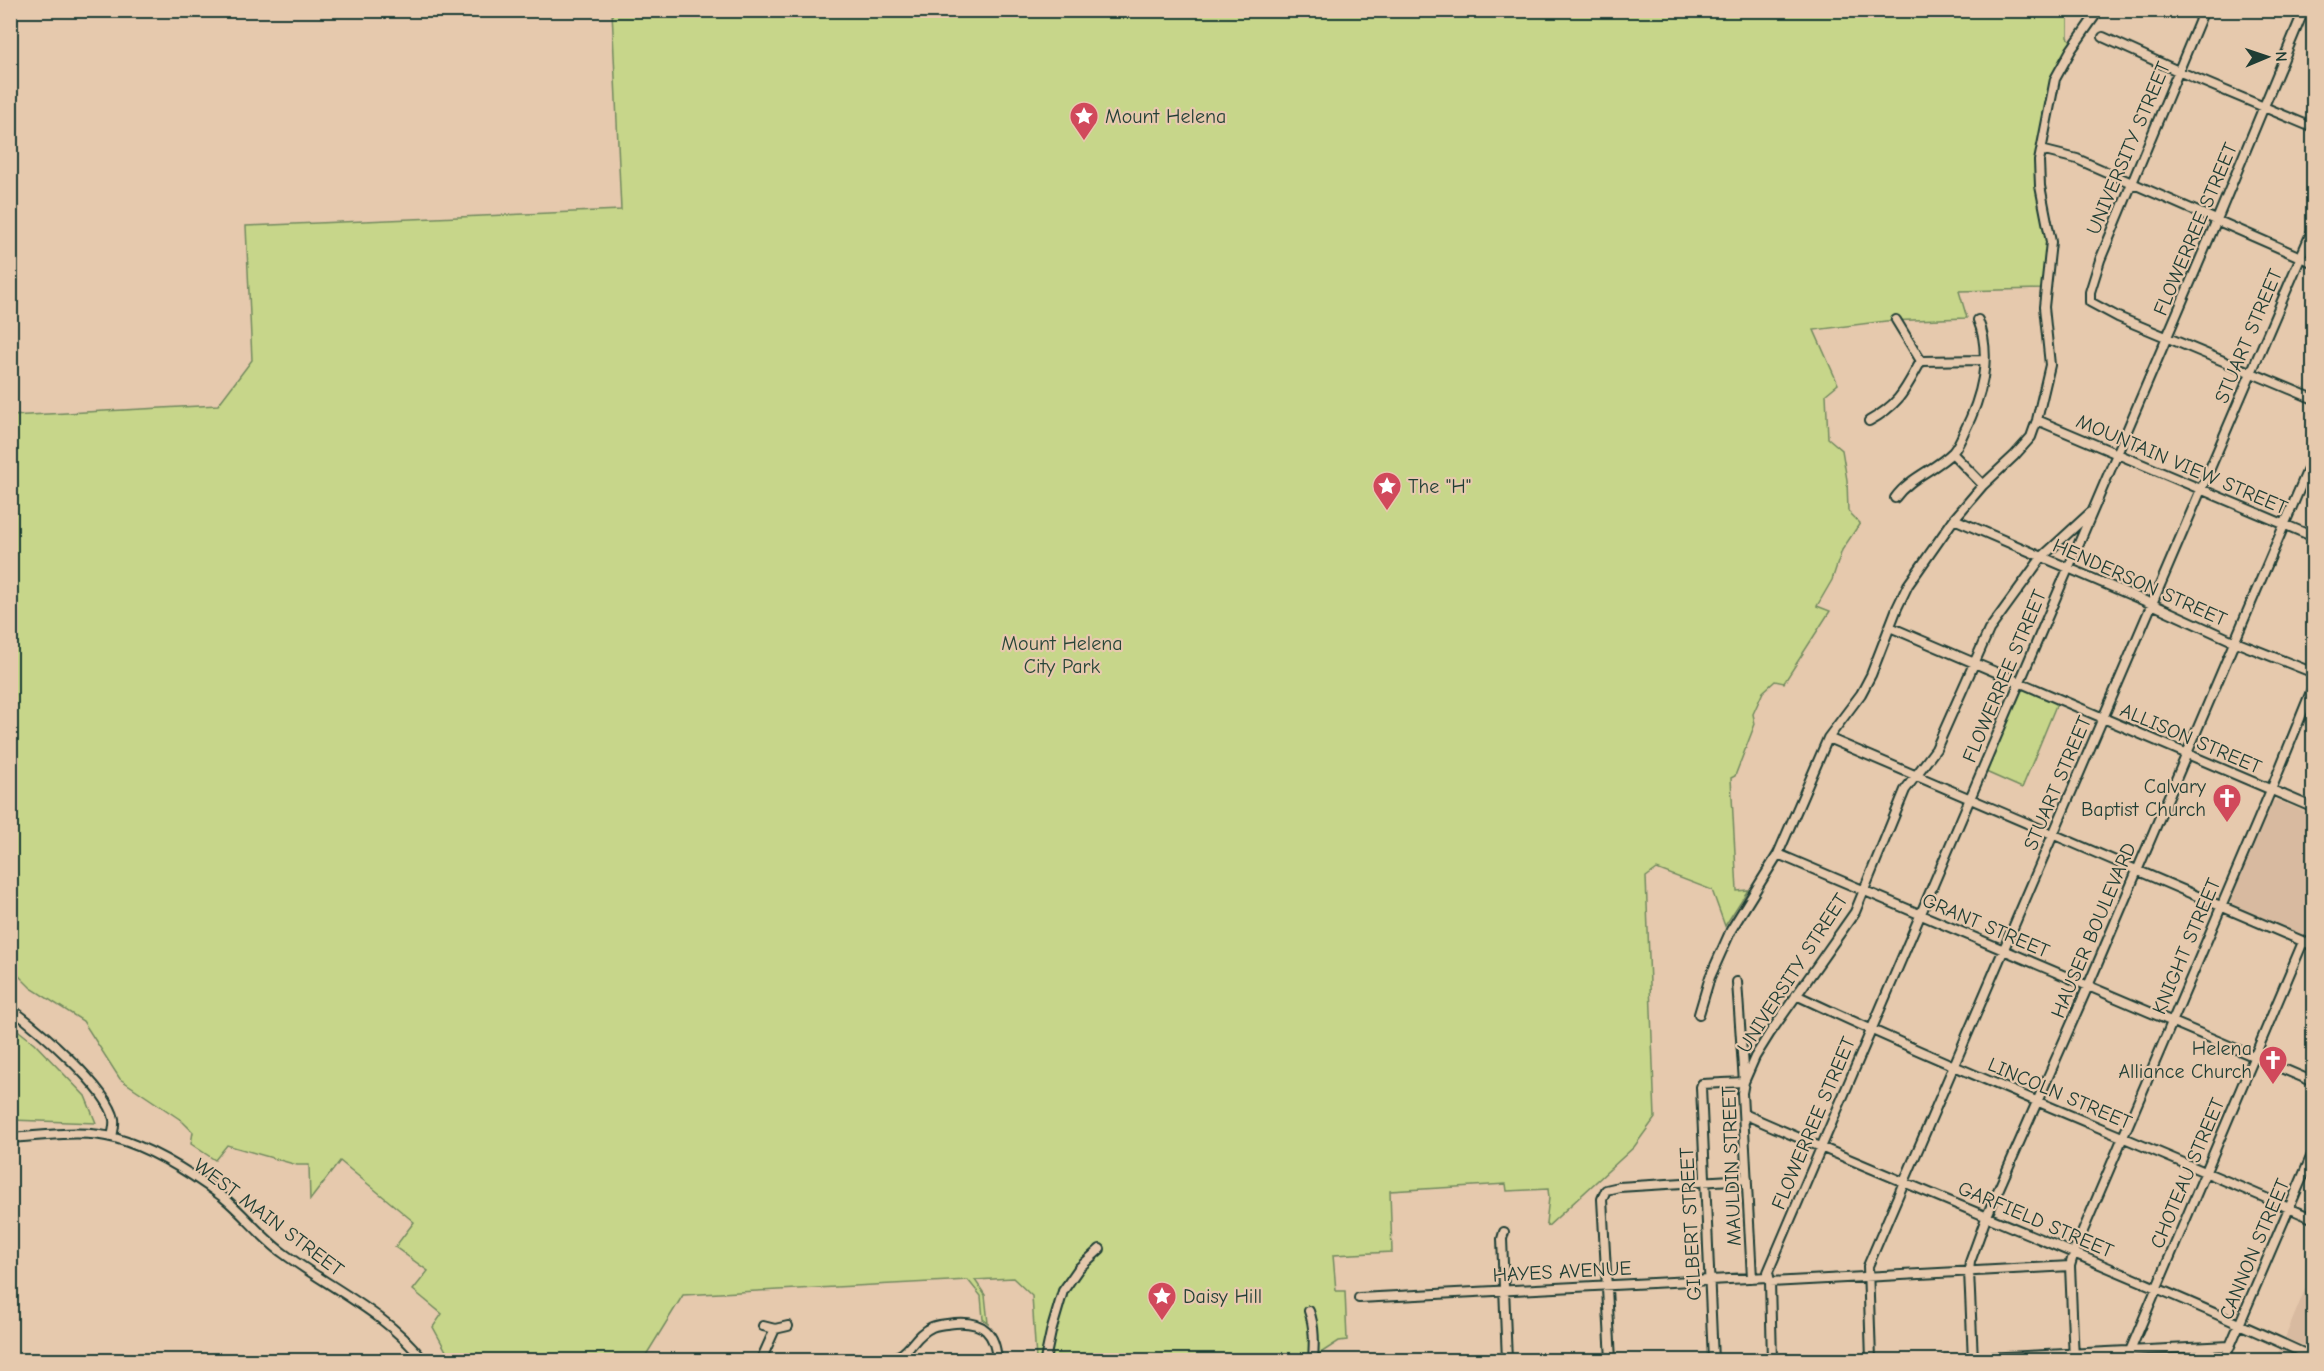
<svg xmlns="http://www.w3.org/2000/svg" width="2324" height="1371" viewBox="0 0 2324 1371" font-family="'Comic Neue',sans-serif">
  <rect width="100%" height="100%" fill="#e6c9ad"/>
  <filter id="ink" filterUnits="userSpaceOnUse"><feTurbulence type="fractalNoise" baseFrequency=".0167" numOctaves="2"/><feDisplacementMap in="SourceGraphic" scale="12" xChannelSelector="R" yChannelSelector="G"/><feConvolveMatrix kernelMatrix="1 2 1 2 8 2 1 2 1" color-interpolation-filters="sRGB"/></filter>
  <g filter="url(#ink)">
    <!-- built -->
    <path fill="#d8baa0" d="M 2277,800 L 2313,815 L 2313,939 L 2232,904 L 2230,901 L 2272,802 Z
      M 2313,1270 L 2314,1349 L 2313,1349 L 2285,1338 Z
      M 2281,1346 L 2311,1360 L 2275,1360 Z"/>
    <!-- green -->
    <path fill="#c7d68a" stroke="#738a5f" stroke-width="1.5" d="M 612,11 L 2068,11 L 2068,37 L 2072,43 L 2061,60 L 2037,155 L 2049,240 L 2042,289 L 1959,291 L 1967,318 L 1886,321 L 1814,330 L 1838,384 L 1826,394 L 1828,438 L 1842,450 L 1847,480 L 1848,511 L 1860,523 L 1842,550 L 1832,580 L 1817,606 L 1830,611 L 1784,683 L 1775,681 L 1763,692 L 1753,714 L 1755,724 L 1735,776 L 1731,778 L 1737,891 L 1748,890 L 1725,926 L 1712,890 L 1657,869 L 1646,877 L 1655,1118 L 1634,1147 L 1548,1226 L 1546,1223 L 1549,1198 L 1548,1189 L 1507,1191 L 1506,1184 L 1390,1191 L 1392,1252 L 1333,1255 L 1336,1291 L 1345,1291 L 1347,1340 L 1339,1341 L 1319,1354 L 1319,1360 L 1051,1360 L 1052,1351 L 1048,1351 L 1042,1360 L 1036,1360 L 1032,1296 L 1013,1278 L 975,1280 L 985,1295 L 988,1323 L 983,1319 L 981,1296 L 968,1280 L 683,1295 L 643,1360 L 451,1360 L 433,1327 L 442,1314 L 413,1290 L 428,1271 L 395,1247 L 414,1222 L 340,1161 L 310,1200 L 309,1165 L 297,1165 L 227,1145 L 215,1160 L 191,1144 L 193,1132 L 181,1120 L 120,1079 L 83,1021 L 31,988 L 11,968 L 10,416 L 218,405 L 252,360 L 246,226 L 621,210 Z
      M 2025,689 L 2057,703 L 2022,788 L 1986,772 L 2020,691 Z
      M 10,1024 L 34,1043 L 85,1096 L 96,1123 L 11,1120 Z"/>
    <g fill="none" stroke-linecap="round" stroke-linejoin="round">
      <!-- minor casing -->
      <g stroke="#1f3d34" stroke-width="12">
        <path id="minor" d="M 2204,10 L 2100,260 L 2090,292 L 2090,302 L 2118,317 L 2314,399
          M 2103,37 L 2178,71 L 2314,128
          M 2041,150 L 2077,159 L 2314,263
          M 1921,361 L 1984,360
          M 2037,420 L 2314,537
          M 1869,421 C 1900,404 1905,390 1921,361 L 1896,320
          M 1952,453 L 1983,485
          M 1895,498 C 1910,477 1935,470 1953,452 C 1958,446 1961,439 1964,432 C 1981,399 1993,357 1978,320
          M 1954,519 L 2152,604 L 2233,641 L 2314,673
          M 1890,627 L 2314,808
          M 1828,738 L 2314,946
          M 1778,854 L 2314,1082
          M 1737,982 L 1744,1082 L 1742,1093 L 1752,1278
          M 1796,995 C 1966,1075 2141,1143 2314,1219
          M 10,1008 C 36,1027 108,1088 114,1119 C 115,1125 113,1132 112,1137
          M 1699,1014 L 1710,977 L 1731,930 L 1778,854 L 1828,738 L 1861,694 L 1871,675 L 1897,608 L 1908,585 L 1954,519 L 1983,485 L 2014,456 L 2031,437 L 2037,420 L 2050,365 L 2044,307 L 2051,242 L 2040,186 L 2039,161 L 2055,79 L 2071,50 L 2099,10
          M 1744,1114 C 1933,1197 2126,1271 2314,1358
          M 10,1138 C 44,1136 83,1129 115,1138 C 154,1149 191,1173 223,1197 C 244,1214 261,1237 283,1253 C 330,1288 387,1313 423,1360
          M 1504,1232 L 1502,1239 L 1507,1360
          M 1770,1282 L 2070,1266
          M 1359,1298 L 1768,1277
          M 1309,1311 C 1315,1327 1314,1344 1313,1360
          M 763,1326 L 775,1329
          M 2130,1351 L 2303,942
          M 761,1360 L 775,1329 L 788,1326
          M 878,1360 C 914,1359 908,1338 932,1327 C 939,1324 948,1324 955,1323 C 984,1321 995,1333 997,1360
          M 1045,1360 L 1051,1332 L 1063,1291 L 1079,1268 L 1100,1249
          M 1611,1360 L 1602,1199 L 1606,1190 L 1619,1187 L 1747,1179
          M 1713,1360 L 1701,1087 L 1702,1084 L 1744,1082 L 1755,1057 L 1770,1033 L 1855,912 L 1905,790 L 1936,749 L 1989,630 L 2042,557 L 2090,513
          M 1772,1360 L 1770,1282 L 1768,1272 L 2216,222 L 2304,10
          M 1871,1360 L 1868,1266 L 2314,226
          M 1944,1360 L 2230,1346
          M 1973,1360 L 1969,1271 L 1970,1262 L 1986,1218 L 2088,986 L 2314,455
          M 2074,1360 L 2070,1266 L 2074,1252 L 2271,790 L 2314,684
          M 2224,1360 L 2314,1150"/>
      </g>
      <!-- minor -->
      <use href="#minor" stroke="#e6c9ad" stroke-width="8"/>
    </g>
  </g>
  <!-- icons -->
  <defs>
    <g id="sight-pin" transform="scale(1.5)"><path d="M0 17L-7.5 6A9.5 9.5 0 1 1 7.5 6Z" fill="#d1495b" stroke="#e6c9ad"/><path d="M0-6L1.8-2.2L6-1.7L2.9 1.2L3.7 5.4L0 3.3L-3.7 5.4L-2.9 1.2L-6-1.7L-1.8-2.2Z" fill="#fff"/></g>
    <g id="church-pin" transform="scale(1.5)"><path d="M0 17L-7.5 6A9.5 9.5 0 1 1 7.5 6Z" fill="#d1495b" stroke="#e6c9ad"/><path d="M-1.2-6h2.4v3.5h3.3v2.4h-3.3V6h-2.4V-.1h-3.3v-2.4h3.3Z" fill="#fff"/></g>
  </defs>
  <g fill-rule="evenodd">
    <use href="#sight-pin" x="1084" y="116"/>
    <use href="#sight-pin" x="1387" y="486"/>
    <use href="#church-pin" x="2227" y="798"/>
    <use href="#church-pin" x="2273" y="1060"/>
    <use href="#sight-pin" x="1162" y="1296"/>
  </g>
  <g text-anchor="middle" stroke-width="4.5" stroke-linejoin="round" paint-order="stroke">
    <!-- poi labels -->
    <g font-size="20" fill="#1f3d34" stroke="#e6c9ad" text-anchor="start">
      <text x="1105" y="123">Mount Helena</text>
      <text x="1408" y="493">The "H"</text>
      <text x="2206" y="793" text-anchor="end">Calvary<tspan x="2206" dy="23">Baptist Church</tspan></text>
      <text x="2252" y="1055" text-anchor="end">Helena<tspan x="2252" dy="23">Alliance Church</tspan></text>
      <text x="1183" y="1303">Daisy Hill</text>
    </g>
    <!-- street labels -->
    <g font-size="20" fill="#1f3d34" stroke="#e6c9ad">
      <text transform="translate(2128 148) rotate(-67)" y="7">UNIVERSITY STREET</text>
      <text transform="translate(2195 229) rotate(-67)" y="7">FLOWERREE STREET</text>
      <text transform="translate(2248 336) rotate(-67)" y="7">STUART STREET</text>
      <text transform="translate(2182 464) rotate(23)" y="7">MOUNTAIN VIEW STREET</text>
      <text transform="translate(2140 582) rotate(24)" y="7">HENDERSON STREET</text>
      <text transform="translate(2004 676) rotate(-67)" y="7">FLOWERREE STREET</text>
      <text transform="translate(2191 738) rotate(23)" y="7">ALLISON STREET</text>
      <text transform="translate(2057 783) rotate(-67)" y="7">STUART STREET</text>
      <text transform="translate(1986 925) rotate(23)" y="7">GRANT STREET</text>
      <text transform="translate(2093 930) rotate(-67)" y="7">HAUSER BOULEVARD</text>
      <text transform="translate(2186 946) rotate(-67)" y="7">KNIGHT STREET</text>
      <text transform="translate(1792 973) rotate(-57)" y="7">UNIVERSITY STREET</text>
      <text transform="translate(2060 1093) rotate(23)" y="7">LINCOLN STREET</text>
      <text transform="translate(1813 1123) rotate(-67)" y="7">FLOWERREE STREET</text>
      <text transform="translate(1731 1166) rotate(-92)" y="7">MAULDIN STREET</text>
      <text transform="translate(2187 1173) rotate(-67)" y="7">CHOTEAU STREET</text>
      <text transform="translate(269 1217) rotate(37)" y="7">WEST MAIN STREET</text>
      <text transform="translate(2036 1219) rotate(23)" y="7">GARFIELD STREET</text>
      <text transform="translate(1690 1224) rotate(-93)" y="7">GILBERT STREET</text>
      <text transform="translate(2254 1249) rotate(-67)" y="7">CANNON STREET</text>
      <text transform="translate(1562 1271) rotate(-3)" y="7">HAYES AVENUE</text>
    </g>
    <!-- park labels -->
    <g font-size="20" fill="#274538" stroke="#e6c9ad">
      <text x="1062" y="650">Mount Helena<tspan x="1062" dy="23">City Park</tspan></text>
    </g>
  </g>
  <!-- margin -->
  <rect width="2324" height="1371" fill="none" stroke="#e6c9ad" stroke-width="36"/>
  <rect x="18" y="18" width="2288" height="1335" fill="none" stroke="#1f3d34" stroke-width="2" filter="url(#ink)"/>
  <!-- north arrow -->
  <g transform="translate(2267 57) rotate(88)" stroke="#e6c9ad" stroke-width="4.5" paint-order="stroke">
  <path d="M0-4.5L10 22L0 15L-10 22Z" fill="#1f3d34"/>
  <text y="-9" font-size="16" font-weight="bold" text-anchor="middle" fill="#1f3d34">N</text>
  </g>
</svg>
